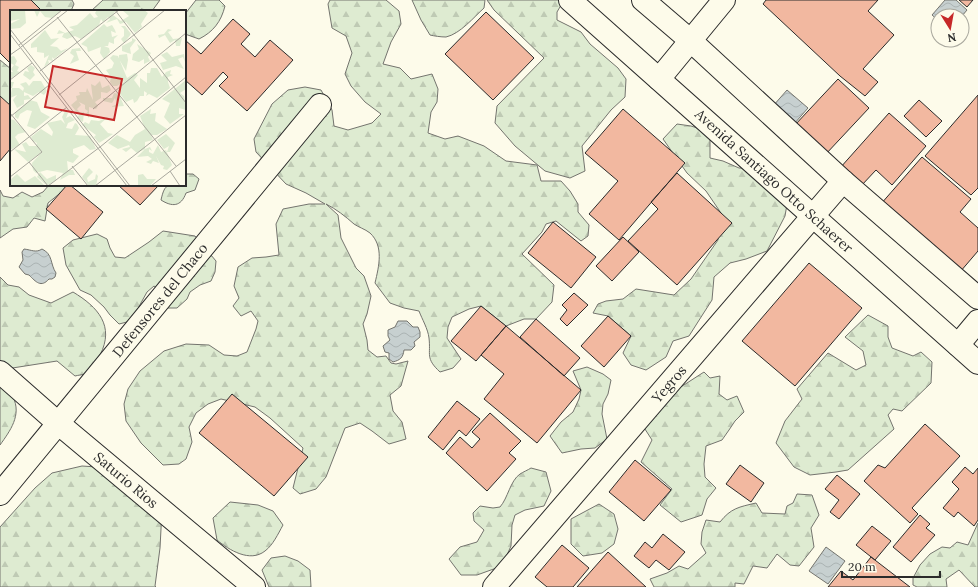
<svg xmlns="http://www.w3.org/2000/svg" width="978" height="587" viewBox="0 0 978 587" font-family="Lora,serif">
  <defs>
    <pattern id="forest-firs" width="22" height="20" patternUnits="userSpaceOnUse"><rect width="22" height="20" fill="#deebd1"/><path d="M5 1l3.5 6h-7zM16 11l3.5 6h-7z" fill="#bfcab4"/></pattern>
    <pattern id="water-waves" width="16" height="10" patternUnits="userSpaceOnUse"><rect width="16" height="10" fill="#c7d0d0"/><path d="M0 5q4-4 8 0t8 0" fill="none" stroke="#abb3b3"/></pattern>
  </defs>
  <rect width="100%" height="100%" fill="#fdfbea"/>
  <!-- forest -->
  <path fill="url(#forest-firs)" stroke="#74746e" d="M 7,0 L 72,0 L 74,4 L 71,11 L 15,11 Z
    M 103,0 L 160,0 L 152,11 L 141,9 L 139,11 L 91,11 Z
    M 196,0 L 219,0 L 225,6 C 221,22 213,32 199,39 L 185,34 L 185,14 Z
    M 330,0 L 386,0 L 399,11 L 401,24 L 391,42 L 383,64 L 400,68 L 411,79 L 432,74 L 438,89 L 437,102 L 431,112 L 428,133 L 445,139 L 458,136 L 484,146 L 506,161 L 537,165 L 541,181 L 561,181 L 570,191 L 578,204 L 578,212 L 589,225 L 588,236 L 581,241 L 556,221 L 546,224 L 542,232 L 522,254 L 554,285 L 552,302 L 536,319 L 524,319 L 506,326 L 481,306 L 469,309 L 452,317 L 448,327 L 447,338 L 461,359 L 453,368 L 440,372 C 425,358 431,355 429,338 C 428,329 422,319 419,311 L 404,308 L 390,303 L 375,283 C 379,266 384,246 370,233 C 365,229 358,227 354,224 C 345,216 336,209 326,204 L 338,215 L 341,238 L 356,268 L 364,276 L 371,296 L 367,314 L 363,324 L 367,340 L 368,350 L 377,357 L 386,356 L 391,363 L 396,364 L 408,361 L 401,386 L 390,395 L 393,411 L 402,422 L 406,439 L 389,444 L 372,431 L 360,423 L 345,428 L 326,477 L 316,489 L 300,494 L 293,488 L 303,448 L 270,418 L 255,407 L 221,399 L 208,404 L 196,413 L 189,427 L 192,442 L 186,459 L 179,464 L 163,465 L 141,443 L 126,421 L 124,404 L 128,389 L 140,371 L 164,351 L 186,344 L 209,345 L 224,355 L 237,356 L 247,352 L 256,329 L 258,321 L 251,311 L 241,316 L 233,306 L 239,298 L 234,286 L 238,267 L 252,258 L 266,257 L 279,255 L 276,224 L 283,209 L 309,204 L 325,204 L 306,193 L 286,184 L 256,152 L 254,139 L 272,104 L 288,90 L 305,87 L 321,90 L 332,110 L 334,126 L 348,130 L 372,123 L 381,114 L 365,102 L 351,86 L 345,74 L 352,53 L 346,36 L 332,28 L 328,4 Z
    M 412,0 L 485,0 L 484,8 C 474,17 460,34 446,37 C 441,37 434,36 430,35 L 421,20 Z
    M 487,0 L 564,0 L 557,12 L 557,20 L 581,32 L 590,44 L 618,68 L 626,79 L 625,97 L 611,110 L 582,146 L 585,171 L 570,178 L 545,171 L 515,146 L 495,123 L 497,106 L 544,58 L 494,10 Z
    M 0,60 L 11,69 L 11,102 L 5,116 L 0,117 Z
    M 677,124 L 691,126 L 710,132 L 710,158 L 723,161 L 739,168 L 772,169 L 791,181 L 785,216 L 767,251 L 746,259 L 730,263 L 714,277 L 712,300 L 703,314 L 689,336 L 673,341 L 666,357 L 646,370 L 631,365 L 623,353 L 631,336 L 608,316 L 593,313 L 598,304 L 606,301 L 623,299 L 636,289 L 674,295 L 691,279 L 718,240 L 721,213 L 706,191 L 687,173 L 663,139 Z
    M 185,174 L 193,174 L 199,179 L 195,190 L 186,193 C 181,207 172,207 161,200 C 165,182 168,185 185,185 Z
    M 49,185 L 70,185 L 48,203 L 45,221 L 34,218 L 27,227 L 13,229 L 0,238 L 0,190 L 3,196 L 13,198 L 22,192 L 32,197 L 43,192 Z
    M 163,231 L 195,236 L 216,261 L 215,272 L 211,281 L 200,285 L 190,292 L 187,299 L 177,308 L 167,308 L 168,296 L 154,286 L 147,292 L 131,321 L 119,324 L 110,315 L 104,307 L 91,295 L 80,290 L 66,265 L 63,248 L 73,240 L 97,234 L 107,239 L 110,248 L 115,257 L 125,258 L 149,242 Z
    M 0,277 L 8,285 L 19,287 L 29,295 L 51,303 L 73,292 C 98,307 115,326 100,355 C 97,361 92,369 87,373 C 84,375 78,375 75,376 L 57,361 L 6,369 L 0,365 Z
    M 868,315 L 888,326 L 888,337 L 892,348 L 913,356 L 921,352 L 932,362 L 931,383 L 902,411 L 893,409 L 888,415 L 894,429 L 848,470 L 836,472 L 810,475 L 794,467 L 776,443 L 785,421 L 802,399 L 797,389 L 828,353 L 856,370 L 866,365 L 863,351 L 845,337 Z
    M 587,367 L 603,374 L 611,380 L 608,394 L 603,404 L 602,414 L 607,439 L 595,448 L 581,449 L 562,453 L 550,436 L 561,422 L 573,412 L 579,399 L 581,390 L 573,371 Z
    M 704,372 L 710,378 L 720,376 L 719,394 L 727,400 L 737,396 L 744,412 L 735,421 L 729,430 L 722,440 L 706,446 L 704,464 L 705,477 L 716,488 L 707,499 L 702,515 L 681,522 L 660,505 L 672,489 L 641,462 L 652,440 L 643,426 L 673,392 Z
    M 0,383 C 4,387 10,392 13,397 C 22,415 10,431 0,445 Z
    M 82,466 L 112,468 L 162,510 L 160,548 L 155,586 L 156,587 L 0,587 L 0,527 L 35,488 L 52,473 Z
    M 531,468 L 546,472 L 551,491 L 544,506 L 525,510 L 515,515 L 512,525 L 511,546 L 502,566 L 477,575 L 461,575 L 449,559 L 460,547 L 477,542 L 484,530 L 474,521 L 473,513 L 480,506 L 493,508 L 500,507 C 508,498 510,481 520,474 C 523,472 528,470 531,468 Z
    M 797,494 L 812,495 L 819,515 L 811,528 L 814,547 L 799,566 L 790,565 L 777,554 L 767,568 L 753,566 L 744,584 L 735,583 L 735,587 L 654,587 L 650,579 L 667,573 L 679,566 L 688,569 L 706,553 L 701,544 L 702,532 L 706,520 L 720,522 C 731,508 739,507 756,503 L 762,513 L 785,514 L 787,506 L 793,503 Z
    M 230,502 L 258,505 L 273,511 L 283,525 C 278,534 273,545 265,551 C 250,563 229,550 217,540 L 213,518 Z
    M 599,504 L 614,514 L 618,529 L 614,544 L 602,553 L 583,556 L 571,544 L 571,519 Z
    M 978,523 L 978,587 L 975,587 L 959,570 L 946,579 L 947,587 L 917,587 L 913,585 L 913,578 L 920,565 L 930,554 L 942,547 L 950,548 L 957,542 L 968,545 Z
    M 285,556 L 298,561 L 310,570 L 311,587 L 269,587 L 262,570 L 271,558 Z"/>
  <!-- water -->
  <path fill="url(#water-waves)" stroke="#74746e" d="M 945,0 L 956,0 L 967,10 L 962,16 L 938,16 L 938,20 L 932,15 Z
    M 787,90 L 808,108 L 794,124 L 773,106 Z
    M 24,249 C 32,250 36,253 42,249 C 53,254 50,264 56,273 L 55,277 L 52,279 L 49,279 C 41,288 36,282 29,275 L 25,274 L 19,267 L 23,260 L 22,252 Z
    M 398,321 L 407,321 L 413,327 L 418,327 L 420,332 L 420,337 L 414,342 L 415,346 L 411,350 L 404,350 C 403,358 400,360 393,362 L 389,359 L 389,353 L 385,352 L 383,346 L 390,340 L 388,336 L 388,330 L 395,327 Z
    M 826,547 L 845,561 L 828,584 L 809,571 Z"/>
  <!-- building -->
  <path fill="#f2b8a0" stroke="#2b2b2b" d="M 0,0 L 31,0 L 42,11 L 11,11 L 11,64 L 0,53 Z
    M 766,0 L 878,0 L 868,11 L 894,35 L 863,69 L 878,82 L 865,96 L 840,76 L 763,4 Z
    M 959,0 L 973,0 L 967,7 Z
    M 486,12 L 534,58 L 493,100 L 445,54 Z
    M 233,19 L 250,34 L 241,44 L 255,57 L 270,40 L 293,60 L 247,111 L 219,86 L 228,77 L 223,72 L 202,95 L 185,80 L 185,40 L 201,54 Z
    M 838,79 L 869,108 L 825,155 L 794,126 Z
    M 978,95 L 978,188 L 971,195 L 925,156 Z
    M 0,96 L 11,106 L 11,148 L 0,161 Z
    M 919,100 L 942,121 L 926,137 L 904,116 Z
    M 623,109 L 685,163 L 619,240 L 589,214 L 618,181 L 585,153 Z
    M 889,113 L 926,146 L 892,185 L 876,170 L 861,186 L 840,168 Z
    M 922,157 L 971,199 L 960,212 L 978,228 L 978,251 L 960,272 L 880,205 Z
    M 677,173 L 732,223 L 677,285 L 628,241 L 658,209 L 651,202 Z
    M 67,185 L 70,185 L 103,212 L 81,239 L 46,209 Z
    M 118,185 L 159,185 L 140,205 Z
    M 553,222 L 596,257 L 571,288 L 528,253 Z
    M 623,237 L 639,252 L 612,281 L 596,266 Z
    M 809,263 L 862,308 L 795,386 L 742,341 Z
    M 574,293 L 588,305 L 567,326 L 560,319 L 567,310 L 562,305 Z
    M 481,306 L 506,326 L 476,361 L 451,341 Z
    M 608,316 L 631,336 L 604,367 L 581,346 Z
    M 536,319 L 580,358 L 564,376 L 520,337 Z
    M 506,326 L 581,390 L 537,443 L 484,399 L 504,374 L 481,355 Z
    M 232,394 L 308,457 L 274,496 L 199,433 Z
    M 457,401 L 480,419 L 466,436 L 459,430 L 443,450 L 428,437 Z
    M 490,413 L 521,441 L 509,453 L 516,459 L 487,491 L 446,453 L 460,437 L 472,448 L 480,439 L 472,432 Z
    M 925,424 L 960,456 L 912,508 L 918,514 L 910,523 L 864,481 L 878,465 L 885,468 Z
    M 635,460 L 671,490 L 644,521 L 609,492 Z
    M 740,465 L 764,483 L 751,502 L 726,484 Z
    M 965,467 L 973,474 L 978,468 L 978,520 L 974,526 L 958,512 L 954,517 L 943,508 L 959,489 L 952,482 Z
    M 837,475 L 860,494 L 839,519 L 830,512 L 839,500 L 825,489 Z
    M 920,515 L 930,524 L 926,528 L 935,535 L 911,562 L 893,547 Z
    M 872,526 L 891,541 L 875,560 L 856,545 Z
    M 663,534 L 685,552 L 669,570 L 656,560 L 649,568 L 634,556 L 645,542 L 652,548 Z
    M 562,545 L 589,568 L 573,587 L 547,587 L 535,577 Z
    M 608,552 L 646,587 L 577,587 Z
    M 871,557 L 910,587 L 828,587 L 841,571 L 853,580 Z"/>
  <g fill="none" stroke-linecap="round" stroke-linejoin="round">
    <!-- street casing -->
    <g stroke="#2b2b2b" stroke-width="24">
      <path id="street" d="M 659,79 L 724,0
        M 958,345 L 978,321
        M 0,372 L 59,424 L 254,587
        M 0,494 L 320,105
        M 494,587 L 843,181"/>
    </g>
    <!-- primary casing -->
    <g stroke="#2b2b2b" stroke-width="24">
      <path id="primary" d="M 570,0 L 978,363
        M 643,0 L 691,41 L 843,181 L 978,298"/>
    </g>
    <!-- street -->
    <use href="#street" stroke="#fdfbea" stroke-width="22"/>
    <!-- primary -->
    <use href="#primary" stroke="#fdfbea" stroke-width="22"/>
  </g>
  <g text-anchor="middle" stroke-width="3" stroke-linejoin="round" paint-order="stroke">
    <!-- street labels -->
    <g font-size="14" fill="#2b2b2b" stroke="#fdfbea">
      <text transform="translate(774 181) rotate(42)" y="5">Avenida Santiago Otto Schaerer</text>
      <text transform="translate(160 300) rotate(-51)" y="5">Defensores del Chaco</text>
      <text transform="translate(669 384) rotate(-49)" y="5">Yegros</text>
      <text transform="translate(126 480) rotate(40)" y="5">Saturio Rios</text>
    </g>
  </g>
  <!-- overview -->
  <g transform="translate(10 10)">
    <rect width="176" height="176" fill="#fdfbea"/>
    <path d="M 0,0 L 15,0 L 16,13 L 10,18 L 0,19 L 0,14 L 10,9 L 0,11 ZM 24,0 L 38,1 L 52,0 L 42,8 L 35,7 L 30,1 L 27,7 ZM 87,0 L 106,0 L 103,5 L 111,11 L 119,6 L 112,0 L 134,0 L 138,3 L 131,14 L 132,17 L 125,23 L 116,12 L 110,14 L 107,9 L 96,13 L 100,9 L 98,7 L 93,12 L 91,9 L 89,15 L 71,29 L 65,26 L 57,29 L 52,27 L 54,23 L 47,24 L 49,20 L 55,23 L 64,20 L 59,17 L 67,15 L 80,3 L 84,8 L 88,7 L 85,3 ZM 94,14 L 97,17 L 102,15 L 105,20 L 106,23 L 101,21 L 102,27 L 108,25 L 104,29 L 104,34 L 99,32 L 98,36 L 94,36 L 99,38 L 100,42 L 94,49 L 90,43 L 91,37 L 78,42 L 77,37 L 71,34 ZM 111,16 L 115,16 L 121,24 L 114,33 L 111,29 L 114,26 L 114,19 ZM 158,19 L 162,20 L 158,22 L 163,29 L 172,28 L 170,36 L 166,36 L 165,30 L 160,33 L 155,25 L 149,28 L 148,25 L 154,24 ZM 35,20 L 41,29 L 49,28 L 40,36 L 47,37 L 51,41 L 58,38 L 44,49 L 42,47 L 43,51 L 38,50 L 39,53 L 34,57 L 39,45 L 34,48 L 34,43 L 27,42 L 27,37 L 21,38 L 21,34 ZM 122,28 L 126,30 L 120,38 L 121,44 L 112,41 L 112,36 L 122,31 ZM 127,34 L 141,43 L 138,47 L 140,51 L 134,54 L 134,49 L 129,52 L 122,50 L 123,44 L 129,39 ZM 70,38 L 71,41 L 66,41 L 69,50 L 60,54 L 64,46 L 60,43 L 62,39 ZM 157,42 L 162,47 L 174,44 L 175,52 L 173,47 L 168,49 L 174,59 L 166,56 L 153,60 L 150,53 L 157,51 L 151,45 ZM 117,44 L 118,50 L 116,61 L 109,49 L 109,45 ZM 103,45 L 108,46 L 117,68 L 125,63 L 128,65 L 124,70 L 130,78 L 130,68 L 137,73 L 137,63 L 140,63 L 141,58 L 147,58 L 152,67 L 156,62 L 161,60 L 160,64 L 163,65 L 158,67 L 158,72 L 160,78 L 147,88 L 139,84 L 136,86 L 137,83 L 134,81 L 134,86 L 130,86 L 127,91 L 124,93 L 123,89 L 116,92 L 108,81 L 115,70 L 107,76 L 103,76 L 100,72 L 101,67 L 96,60 L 102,58 L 104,53 L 100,48 ZM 4,46 L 7,51 L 5,55 L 9,57 L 7,61 L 10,62 L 0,69 L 0,62 L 3,62 L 1,59 L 4,55 L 0,53 L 0,47 ZM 21,55 L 25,58 L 23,62 L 25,65 L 20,70 L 13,65 L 15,61 L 19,62 L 17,58 ZM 176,70 L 176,79 L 170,83 L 174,86 L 176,100 L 169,98 L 169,104 L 174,104 L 160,114 L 154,107 L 160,93 L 152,89 ZM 23,71 L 31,71 L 37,81 L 34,85 L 29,82 L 23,86 L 14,82 L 14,86 L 18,85 L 21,89 L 14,90 L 14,94 L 7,98 L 3,90 L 7,85 L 0,88 L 2,78 L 0,78 L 0,72 L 4,72 L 2,78 L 9,78 L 13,81 L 14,78 L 10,74 L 16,72 L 19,76 ZM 90,71 L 92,78 L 99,75 L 101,80 L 97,83 L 91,82 L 91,88 L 85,92 L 88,96 L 86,99 L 79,97 L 79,108 L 76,104 L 78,101 L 75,99 L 75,95 L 69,92 L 71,95 L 67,99 L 70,103 L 74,102 L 73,112 L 67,108 L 69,105 L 61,95 L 67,90 L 66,86 L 70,85 L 69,82 L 76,82 L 77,78 L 83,90 L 81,74 L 85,76 ZM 104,83 L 109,84 L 114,96 L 101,97 L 107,94 L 105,88 L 102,93 L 93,91 L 93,88 L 102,88 ZM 20,90 L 27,92 L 31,102 L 40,107 L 25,119 L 17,116 L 22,101 L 17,100 L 10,104 L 8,109 L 5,107 L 5,103 ZM 141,99 L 140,104 L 146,103 L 145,111 L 157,119 L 147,125 L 141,125 L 143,130 L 135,132 L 135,139 L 140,137 L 142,141 L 139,139 L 139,142 L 143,144 L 148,135 L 151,142 L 156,140 L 162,155 L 157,160 L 153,159 L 154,156 L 151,155 L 146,146 L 149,153 L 143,151 L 141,154 L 136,152 L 142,149 L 138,146 L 127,147 L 135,139 L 127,143 L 121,138 L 116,142 L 112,139 L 120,137 L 119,135 L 108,139 L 98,133 L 107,125 L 120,132 L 125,125 L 135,119 L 130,106 ZM 55,101 L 58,103 L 56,108 L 60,106 L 65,110 L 58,113 L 56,118 L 62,119 L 65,113 L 67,114 L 69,118 L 65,125 L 80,126 L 86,139 L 80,140 L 74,135 L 63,139 L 63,143 L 69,146 L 63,153 L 57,151 L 58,160 L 63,160 L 65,165 L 59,165 L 50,170 L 53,163 L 37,160 L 26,163 L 23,160 L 22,153 L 32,142 L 18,152 L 4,139 L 16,142 L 12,134 L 16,132 L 19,136 L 26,136 L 27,133 L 23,131 L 21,127 L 31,119 L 42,126 L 43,122 L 37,113 L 51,110 L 55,114 L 52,107 ZM 98,107 L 90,114 L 98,123 L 103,124 L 89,133 L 84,127 L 86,125 L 72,115 L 75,112 L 79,114 L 81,110 L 89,111 ZM 0,109 L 4,110 L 16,122 L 8,124 L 5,127 L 10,135 L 0,140 ZM 156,124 L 165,133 L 160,142 L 157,142 L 159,136 L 154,139 L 147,130 ZM 79,158 L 83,162 L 77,168 L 78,172 L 85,169 L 86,164 L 88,166 L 86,176 L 79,176 L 72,167 ZM 30,162 L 37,169 L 46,165 L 46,170 L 39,175 L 35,174 L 27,167 ZM 7,164 L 15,172 L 25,166 L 35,176 L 0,176 L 0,170 ZM 133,164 L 137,169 L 146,169 L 140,176 L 128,176 L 128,165 Z" fill="#deebd1"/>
    <path fill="none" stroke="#a9a89e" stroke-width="1" d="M 105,0 L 176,93M 47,7 L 166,156M 0,19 L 120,176M 0,24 L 117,176M 9,35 L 52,0M 11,37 L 58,0M 0,45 L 10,38M 30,61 L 109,0M 0,70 L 22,53M 49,85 L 155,0M 83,99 L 176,23M 0,103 L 32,142 L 0,167M 0,107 L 39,75M 0,142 L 57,97M 19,152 L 38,176M 62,156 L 78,176M 160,161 L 170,176M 38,176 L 90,137 L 176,67M 85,176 L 176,105M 141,176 L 176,149"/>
    <path fill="#c62828" fill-opacity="0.15" stroke="#c62828" stroke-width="2" d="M 43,56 L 112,69 L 104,110 L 35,97 Z"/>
    <rect width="176" height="176" fill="none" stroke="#2b2b2b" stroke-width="2"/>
  </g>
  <!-- north arrow -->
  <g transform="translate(950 28) rotate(169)"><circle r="19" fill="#fdfbea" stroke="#a9a89e"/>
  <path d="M0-3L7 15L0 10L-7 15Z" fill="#c62828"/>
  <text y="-6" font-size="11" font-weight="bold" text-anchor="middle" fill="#2b2b2b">N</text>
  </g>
  <!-- scale -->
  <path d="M842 571v6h98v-6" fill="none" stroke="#2b2b2b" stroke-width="2"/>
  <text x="848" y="571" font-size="12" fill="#2b2b2b" stroke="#fdfbea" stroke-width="3" paint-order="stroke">20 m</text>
</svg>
